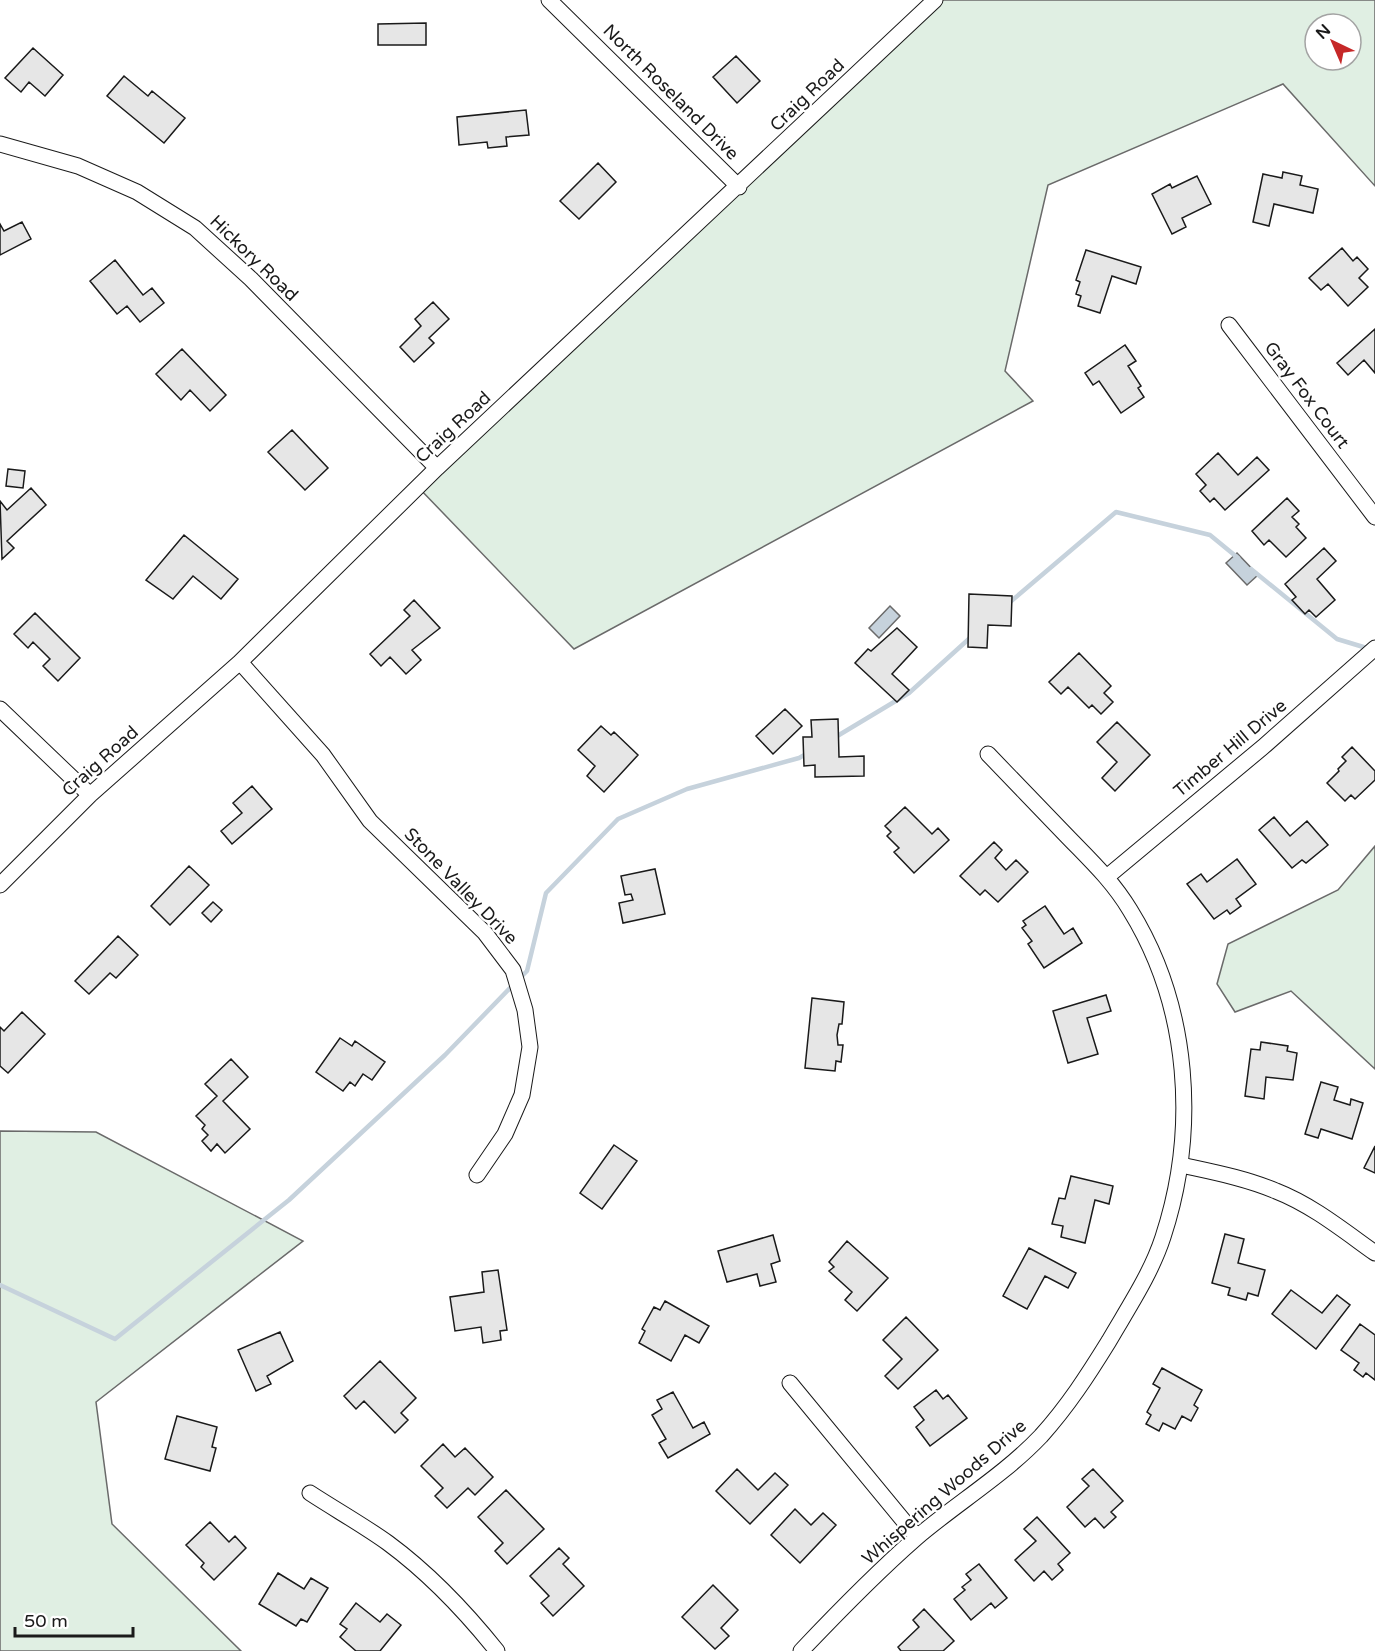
<svg xmlns="http://www.w3.org/2000/svg" width="1375" height="1651" viewBox="0 0 1375 1651" font-family="'Varela Round',sans-serif">
  <rect width="100%" height="100%" fill="#fff"/>
  <!-- green -->
  <path fill="#e0efe3" stroke="#6a6a6a" stroke-width="1.5" fill-rule="evenodd" d="M 934,0 L 1375,0 L 1375,186 L 1283,84 L 1048,185 L 1005,371 L 1033,401 L 574,649 L 418,487 ZM 1315,24 L 1351,24 L 1351,60 L 1315,60 Z
    M 1375,846 L 1375,1069 L 1291,991 L 1235,1012 L 1217,984 L 1228,944 L 1338,890 Z
    M 0,1131 L 96,1132 L 303,1241 L 96,1402 L 112,1524 L 241,1651 L 0,1651 Z"/>
  <!-- water -->
  <path fill="#c6d2dc" stroke="#6a6a6a" stroke-width="1.5" d="M 1237,553 L 1258,575 L 1247,585 L 1226,563 Z
    M 890,606 L 900,616 L 879,638 L 869,628 Z"/>
  <g fill="none" stroke-linecap="round" stroke-linejoin="round">
    <!-- stream -->
    <path stroke="#c6d2dc" stroke-width="4.5" d="M 1251,569 L 1337,639 L 1370,649
      M 1009,603 L 1116,512 L 1210,535 L 1238,558
      M 834,738 L 909,693 L 971,637
      M 519,979 L 527,971 L 546,893 L 618,819 L 687,789 L 799,758 L 808,753
      M 0,1285 L 115,1339 L 289,1200 L 445,1055 L 513,985"/>
  </g>
  <!-- building -->
  <path fill="#e6e6e6" stroke="#1a1a1a" stroke-width="1.5" d="M 426,23 L 426,45 L 378,45 L 378,24 Z
    M 33,48 L 63,75 L 45,96 L 29,82 L 21,92 L 5,78 Z
    M 736,56 L 760,81 L 737,103 L 713,77 Z
    M 124,76 L 148,96 L 152,91 L 185,118 L 164,143 L 107,96 Z
    M 526,110 L 529,135 L 506,137 L 507,146 L 488,148 L 487,142 L 459,145 L 457,117 Z
    M 598,163 L 616,182 L 579,219 L 560,201 Z
    M 1283,172 L 1302,176 L 1300,185 L 1318,189 L 1313,213 L 1274,204 L 1269,226 L 1253,222 L 1263,174 L 1282,178 Z
    M 1197,176 L 1211,204 L 1182,218 L 1186,227 L 1172,234 L 1152,194 L 1170,184 L 1172,188 Z
    M 22,222 L 31,239 L 0,255 L 0,224 L 4,231 Z
    M 1342,248 L 1353,261 L 1357,257 L 1368,269 L 1359,278 L 1368,287 L 1348,306 L 1328,284 L 1321,290 L 1309,278 Z
    M 1086,250 L 1141,267 L 1136,284 L 1112,276 L 1100,313 L 1078,306 L 1081,296 L 1076,294 L 1080,282 L 1076,280 Z
    M 115,260 L 143,295 L 152,288 L 164,303 L 140,322 L 127,306 L 117,314 L 90,281 Z
    M 433,302 L 449,319 L 429,338 L 434,343 L 414,362 L 400,347 L 421,326 L 415,319 Z
    M 1375,329 L 1375,373 L 1364,360 L 1348,375 L 1337,363 Z
    M 1125,345 L 1136,361 L 1128,366 L 1141,386 L 1138,388 L 1144,397 L 1121,413 L 1099,381 L 1093,385 L 1085,373 Z
    M 182,349 L 226,395 L 210,411 L 190,390 L 181,400 L 156,374 Z
    M 292,430 L 328,468 L 305,490 L 268,452 Z
    M 1218,453 L 1238,475 L 1257,457 L 1269,470 L 1225,510 L 1214,498 L 1210,502 L 1200,491 L 1206,485 L 1196,474 Z
    M 8,469 L 25,471 L 23,488 L 6,486 Z
    M 31,488 L 46,505 L 7,541 L 14,548 L 2,559 L 0,501 L 7,510 Z
    M 1287,498 L 1299,511 L 1292,517 L 1299,524 L 1296,527 L 1306,538 L 1286,557 L 1269,540 L 1264,545 L 1252,531 Z
    M 184,535 L 238,579 L 221,599 L 193,576 L 173,599 L 146,580 Z
    M 1324,548 L 1336,561 L 1317,579 L 1335,600 L 1316,617 L 1309,610 L 1305,614 L 1292,600 L 1296,597 L 1285,584 Z
    M 969,594 L 1012,596 L 1011,626 L 988,625 L 987,648 L 968,647 Z
    M 414,600 L 440,628 L 412,650 L 421,660 L 406,674 L 390,657 L 381,666 L 370,654 L 410,616 L 404,610 Z
    M 35,613 L 80,658 L 58,681 L 43,666 L 50,659 L 33,642 L 28,648 L 14,634 Z
    M 897,628 L 917,647 L 892,674 L 909,690 L 897,702 L 855,663 L 868,649 L 871,651 Z
    M 1079,653 L 1111,686 L 1104,693 L 1113,702 L 1101,714 L 1092,705 L 1089,708 L 1068,687 L 1061,694 L 1049,682 Z
    M 785,709 L 802,726 L 773,754 L 756,736 Z
    M 838,719 L 839,757 L 864,756 L 864,776 L 815,777 L 815,765 L 804,766 L 803,737 L 812,737 L 811,720 Z
    M 1117,722 L 1150,755 L 1115,791 L 1102,778 L 1117,762 L 1097,742 Z
    M 601,726 L 611,735 L 614,732 L 638,755 L 604,792 L 587,776 L 595,766 L 578,750 Z
    M 1352,747 L 1375,771 L 1375,780 L 1355,799 L 1351,795 L 1345,801 L 1327,783 L 1339,771 L 1338,769 L 1346,761 L 1342,757 Z
    M 252,786 L 272,809 L 232,844 L 221,831 L 242,813 L 233,803 Z
    M 905,807 L 932,834 L 938,828 L 949,840 L 914,873 L 894,852 L 899,848 L 887,836 L 891,832 L 885,826 Z
    M 1274,817 L 1290,836 L 1307,821 L 1328,845 L 1306,863 L 1302,860 L 1292,868 L 1259,830 Z
    M 994,842 L 1002,850 L 995,858 L 1006,870 L 1016,860 L 1028,872 L 998,902 L 985,890 L 980,895 L 960,876 Z
    M 1237,859 L 1256,884 L 1236,899 L 1241,906 L 1230,914 L 1227,910 L 1214,919 L 1187,884 L 1201,874 L 1207,882 Z
    M 189,866 L 209,885 L 170,925 L 151,906 Z
    M 655,869 L 665,914 L 623,923 L 619,903 L 633,900 L 631,894 L 625,895 L 621,876 Z
    M 213,902 L 222,910 L 211,922 L 202,913 Z
    M 1045,906 L 1064,934 L 1073,928 L 1082,943 L 1044,968 L 1028,944 L 1032,941 L 1022,928 L 1026,925 L 1023,921 Z
    M 118,936 L 138,955 L 116,978 L 110,973 L 89,994 L 75,981 Z
    M 1106,995 L 1111,1011 L 1087,1018 L 1098,1054 L 1068,1063 L 1053,1011 Z
    M 812,998 L 844,1002 L 842,1024 L 839,1024 L 837,1035 L 838,1045 L 843,1045 L 841,1062 L 836,1061 L 835,1071 L 805,1068 Z
    M 22,1012 L 45,1034 L 8,1073 L 0,1066 L 0,1027 L 4,1031 Z
    M 340,1038 L 352,1046 L 355,1041 L 385,1062 L 372,1080 L 363,1074 L 355,1086 L 350,1082 L 343,1091 L 316,1072 Z
    M 1261,1042 L 1288,1046 L 1287,1051 L 1297,1053 L 1293,1080 L 1266,1077 L 1264,1099 L 1245,1096 L 1251,1049 L 1260,1050 Z
    M 231,1059 L 248,1077 L 223,1101 L 250,1129 L 225,1153 L 217,1144 L 211,1151 L 202,1141 L 208,1135 L 202,1129 L 205,1125 L 196,1116 L 217,1096 L 205,1084 Z
    M 1321,1082 L 1338,1087 L 1334,1100 L 1350,1105 L 1351,1099 L 1363,1103 L 1352,1139 L 1321,1129 L 1318,1138 L 1305,1134 Z
    M 614,1145 L 637,1161 L 602,1209 L 580,1193 Z
    M 1375,1146 L 1375,1173 L 1364,1168 Z
    M 1071,1176 L 1113,1186 L 1109,1204 L 1095,1200 L 1085,1243 L 1061,1237 L 1063,1226 L 1052,1224 L 1059,1198 L 1065,1199 Z
    M 1225,1234 L 1244,1239 L 1238,1263 L 1265,1270 L 1258,1296 L 1248,1293 L 1246,1300 L 1228,1295 L 1230,1288 L 1212,1283 Z
    M 773,1235 L 780,1261 L 771,1264 L 776,1282 L 760,1286 L 757,1274 L 727,1282 L 718,1251 Z
    M 847,1241 L 888,1278 L 857,1311 L 845,1300 L 852,1292 L 829,1271 L 834,1267 L 829,1262 Z
    M 1029,1248 L 1076,1273 L 1068,1288 L 1045,1276 L 1027,1309 L 1003,1296 Z
    M 498,1270 L 507,1330 L 500,1331 L 501,1340 L 483,1343 L 481,1327 L 455,1331 L 450,1297 L 484,1292 L 482,1272 Z
    M 1291,1290 L 1322,1313 L 1337,1295 L 1350,1305 L 1316,1349 L 1272,1314 Z
    M 665,1301 L 709,1326 L 699,1343 L 685,1335 L 671,1361 L 639,1343 L 645,1331 L 642,1329 L 654,1307 L 660,1310 Z
    M 906,1317 L 938,1350 L 898,1389 L 885,1376 L 902,1359 L 883,1340 Z
    M 1360,1324 L 1375,1335 L 1375,1380 L 1366,1373 L 1363,1377 L 1354,1370 L 1359,1363 L 1341,1350 Z
    M 280,1332 L 293,1361 L 267,1376 L 271,1384 L 256,1391 L 238,1350 Z
    M 380,1361 L 416,1398 L 401,1413 L 408,1420 L 395,1433 L 364,1401 L 356,1409 L 344,1396 Z
    M 1162,1368 L 1202,1390 L 1194,1405 L 1198,1408 L 1191,1421 L 1182,1416 L 1175,1429 L 1163,1423 L 1159,1431 L 1146,1424 L 1151,1415 L 1147,1412 L 1160,1388 L 1153,1384 Z
    M 936,1390 L 943,1399 L 948,1395 L 967,1418 L 930,1446 L 916,1427 L 924,1420 L 914,1407 Z
    M 673,1392 L 693,1428 L 704,1422 L 710,1434 L 668,1458 L 659,1443 L 666,1439 L 652,1415 L 662,1409 L 657,1400 Z
    M 177,1416 L 217,1427 L 212,1447 L 216,1448 L 210,1471 L 165,1459 Z
    M 443,1444 L 455,1457 L 465,1448 L 493,1477 L 475,1495 L 468,1488 L 447,1508 L 435,1496 L 443,1488 L 421,1466 Z
    M 737,1469 L 758,1490 L 775,1473 L 788,1485 L 750,1524 L 716,1491 Z
    M 1093,1469 L 1123,1501 L 1111,1512 L 1116,1517 L 1104,1528 L 1095,1518 L 1085,1527 L 1067,1507 L 1089,1486 L 1082,1479 Z
    M 506,1490 L 544,1529 L 507,1564 L 495,1551 L 503,1543 L 478,1517 Z
    M 795,1509 L 811,1525 L 823,1513 L 836,1525 L 800,1563 L 771,1535 Z
    M 1037,1517 L 1070,1553 L 1058,1564 L 1063,1570 L 1052,1580 L 1044,1571 L 1034,1581 L 1015,1560 L 1036,1541 L 1024,1529 Z
    M 210,1522 L 229,1542 L 235,1536 L 246,1548 L 214,1580 L 201,1567 L 204,1563 L 186,1545 Z
    M 559,1548 L 569,1558 L 563,1564 L 584,1586 L 553,1616 L 541,1603 L 549,1596 L 530,1576 Z
    M 979,1564 L 1007,1598 L 995,1608 L 991,1603 L 971,1620 L 954,1599 L 965,1590 L 962,1587 L 971,1580 L 966,1574 Z
    M 278,1573 L 304,1589 L 311,1578 L 328,1588 L 307,1622 L 301,1619 L 296,1626 L 259,1604 Z
    M 713,1585 L 738,1610 L 721,1628 L 729,1636 L 715,1649 L 682,1617 Z
    M 356,1603 L 380,1622 L 387,1614 L 401,1625 L 380,1651 L 356,1651 L 340,1637 L 347,1629 L 340,1624 Z
    M 924,1609 L 954,1641 L 943,1651 L 901,1651 L 898,1647 L 919,1627 L 913,1620 Z"/>
  <g fill="none" stroke-linecap="round" stroke-linejoin="round">
    <!-- minor casing -->
    <g stroke="#1a1a1a" stroke-width="17">
      <path id="minor" d="M 549,0 L 739,187
        M 0,144 L 78,166 L 137,192 L 195,228 L 251,279 L 437,468
        M 1229,325 L 1375,517
        M 240,662 L 323,755 L 370,821 L 485,933 L 513,970 L 525,1010 L 530,1047 L 522,1095 L 505,1134 L 477,1175
        M 0,709 L 90,795
        M 1108,876 L 1263,747 L 1375,648
        M 0,885 L 90,795 L 240,662 L 437,468 L 935,0
        M 1181,1165 C 1213,1172 1245,1178 1276,1191 C 1312,1205 1344,1231 1375,1253
        M 790,1383 L 917,1537
        M 310,1493 C 336,1510 363,1525 388,1543 C 430,1574 465,1611 497,1651
        M 801,1651 C 838,1612 876,1573 916,1538 C 957,1503 1004,1475 1041,1436 C 1068,1406 1088,1375 1109,1341 C 1128,1308 1151,1274 1163,1237 C 1198,1130 1190,1007 1130,910 C 1112,880 1089,859 1065,834 C 1039,807 1014,781 988,754"/>
    </g>
    <!-- minor -->
    <use href="#minor" stroke="#fff" stroke-width="15"/>
  </g>
  <g text-anchor="middle" stroke-width="4.5" stroke-linejoin="round" paint-order="stroke">
    <!-- street labels -->
    <g font-size="18" fill="#1a1a1a" stroke="#fff">
      <text transform="translate(671 92) rotate(45)" y="6">North Roseland Drive</text>
      <text transform="translate(807 95) rotate(-44)" y="6">Craig Road</text>
      <text transform="translate(254 258) rotate(44)" y="6">Hickory Road</text>
      <text transform="translate(1307 395) rotate(53)" y="6">Gray Fox Court</text>
      <text transform="translate(453 427) rotate(-43)" y="6">Craig Road</text>
      <text transform="translate(1230 748) rotate(-40)" y="6">Timber Hill Drive</text>
      <text transform="translate(100 761) rotate(-42)" y="6">Craig Road</text>
      <text transform="translate(461 886) rotate(46)" y="6">Stone Valley Drive</text>
      <text transform="translate(944 1492) rotate(-41)" y="6">Whispering Woods Drive</text>
    </g>
  </g>
  <!-- north arrow -->
  <g transform="translate(1333 42) rotate(316)"><circle r="28" fill="#ffffff" stroke="#a3a3a3" stroke-width="1.5"/>
  <path d="M0-4.5L10 22L0 15L-10 22Z" fill="#c62828"/>
  <text y="-9" font-size="16" font-weight="bold" text-anchor="middle" fill="#1a1a1a">N</text>
  </g>
  <!-- scale -->
  <path d="M15 1627v9h118v-9" fill="none" stroke="#1a1a1a" stroke-width="3"/>
  <text x="24" y="1627" font-size="18" fill="#1a1a1a" stroke="#ffffff" stroke-width="4.5" paint-order="stroke">50 m</text>
</svg>
